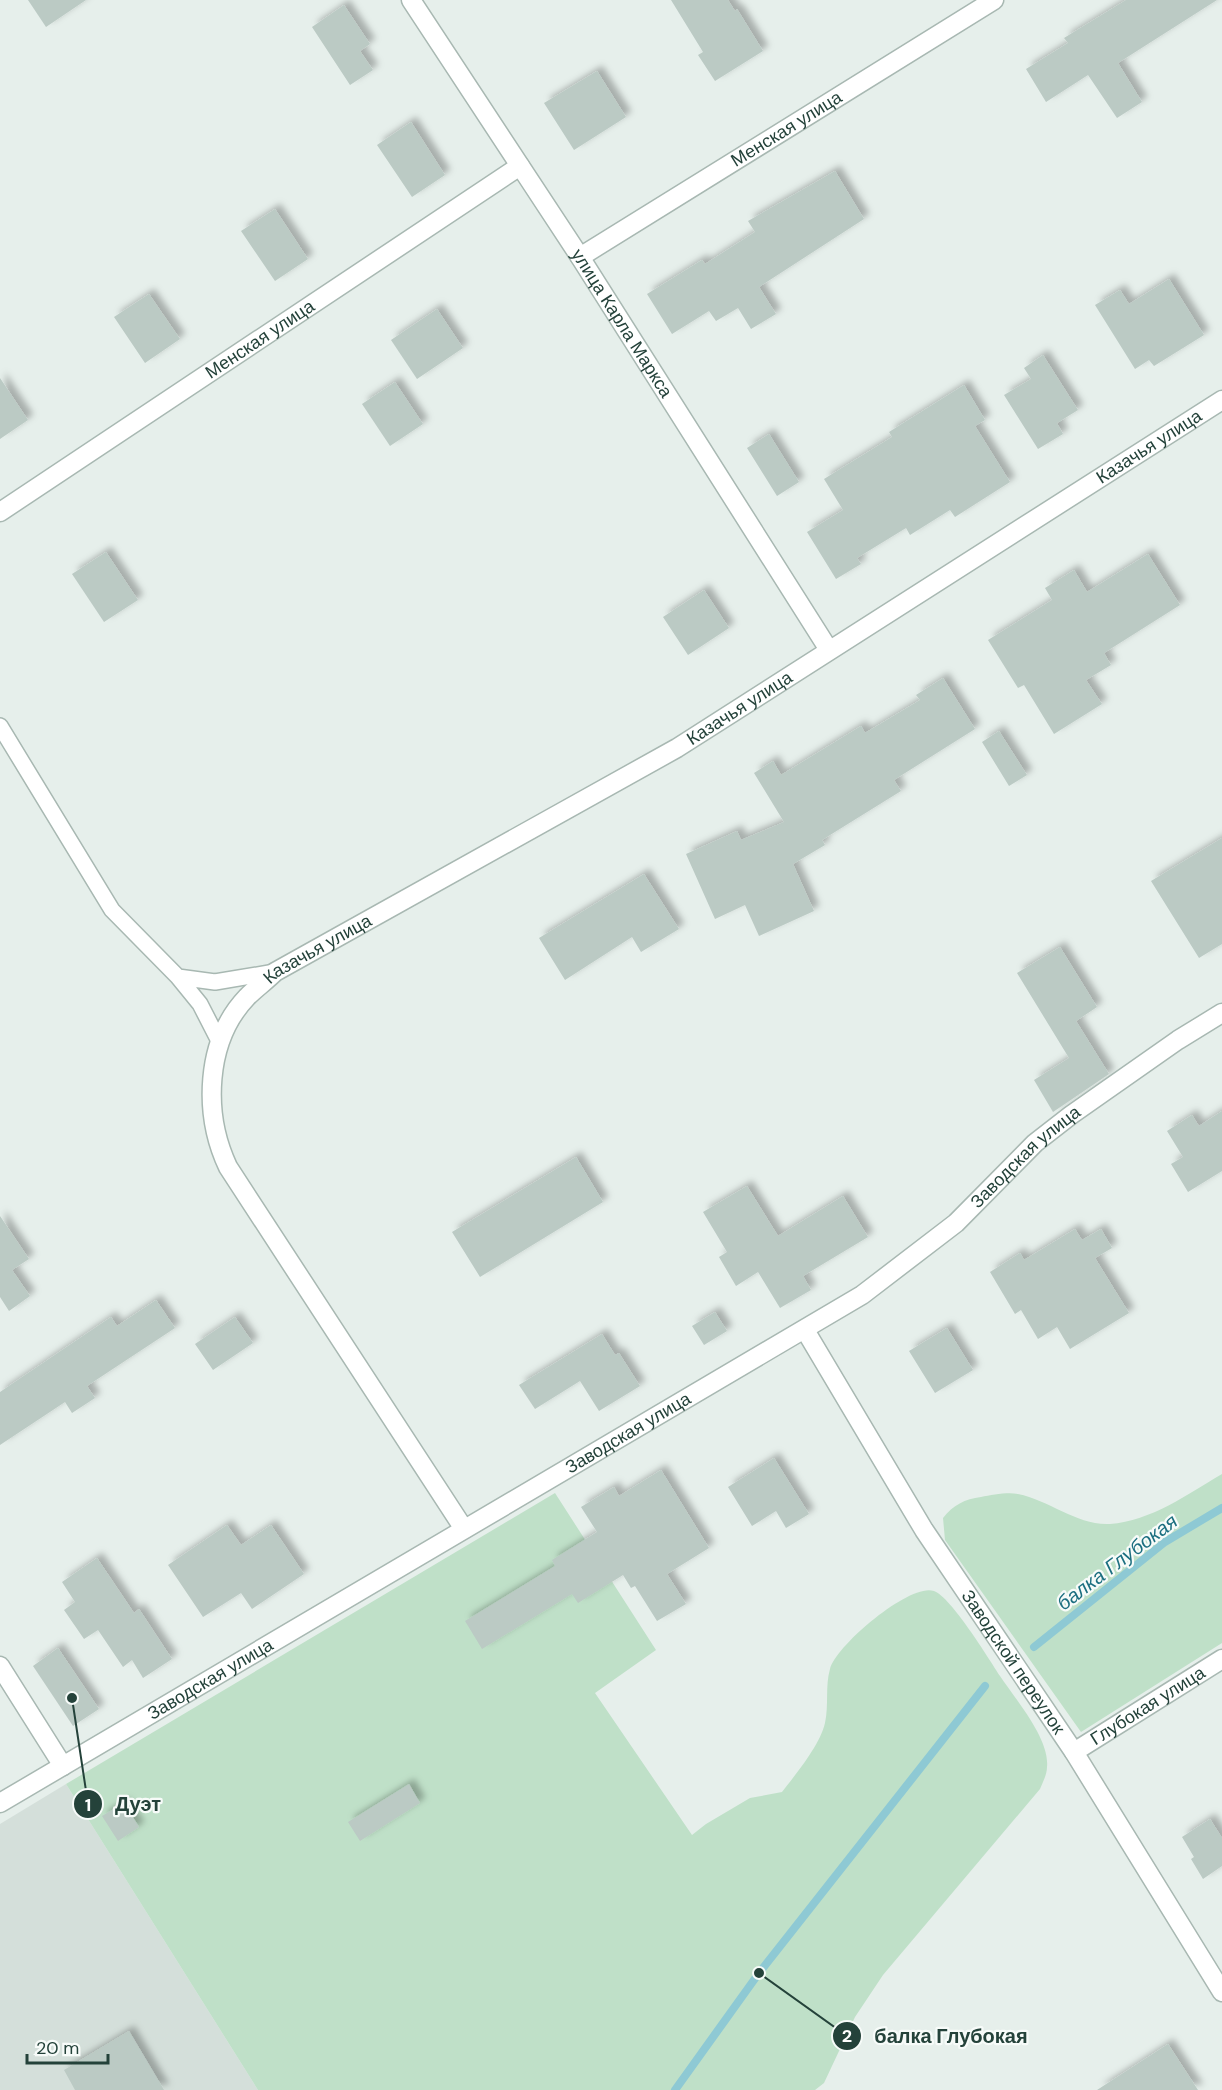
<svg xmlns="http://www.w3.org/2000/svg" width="1222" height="2090" viewBox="0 0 1222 2090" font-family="'DM Sans',sans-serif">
  <defs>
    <filter id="shadow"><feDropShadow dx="5.5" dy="-5.5" stdDeviation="3" flood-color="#0004"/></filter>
  </defs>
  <rect width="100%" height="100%" fill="#e6efeb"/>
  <!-- built -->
  <path fill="#d4dfda" d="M 66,1784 L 258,2090 L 0,2090 L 0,1824 Z"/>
  <!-- green -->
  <path fill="#bfe0c8" d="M 1222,1474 L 1222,1643 L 1081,1732 L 945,1540 L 943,1518 C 953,1505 965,1499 981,1497 C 992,1495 1007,1492 1018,1494 C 1049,1500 1078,1526 1110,1524 C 1151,1521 1188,1494 1222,1474 Z
    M 555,1493 L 656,1650 L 595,1693 L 692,1835 L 706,1824 L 750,1798 L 782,1792 C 796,1774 820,1745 825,1723 C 829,1705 825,1686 830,1669 C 836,1645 911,1582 934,1591 C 951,1597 989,1659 1000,1676 C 1016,1700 1050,1739 1047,1767 C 1047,1774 1043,1782 1040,1789 L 883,1975 L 855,2017 L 824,2083 L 815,2090 L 258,2090 L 66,1784 Z"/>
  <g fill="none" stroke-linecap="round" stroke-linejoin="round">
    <!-- stream -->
    <path stroke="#8ec9d4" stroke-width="8" d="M 1034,1647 L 1165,1542 L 1222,1508
      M 675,2090 L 759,1973 L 985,1686"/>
  </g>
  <!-- building -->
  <path fill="#bbcac4" filter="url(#shadow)" d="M 28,0 L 86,0 L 46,27 Z
    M 671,0 L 728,0 L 735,11 L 737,9 L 763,51 L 715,81 L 698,55 L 703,52 Z
    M 1126,0 L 1217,0 L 1118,63 L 1142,102 L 1117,118 L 1088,75 L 1046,102 L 1026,69 L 1068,43 L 1064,38 Z
    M 344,5 L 370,44 L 360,51 L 373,70 L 350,85 L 312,27 Z
    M 597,71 L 626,117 L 574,150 L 544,103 Z
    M 411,122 L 445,175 L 412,197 L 377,145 Z
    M 835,171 L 864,219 L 759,287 L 776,314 L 751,329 L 738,308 L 716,321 L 709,311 L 672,334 L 647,294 L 702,260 L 705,264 L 755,232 L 748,221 Z
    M 275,209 L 308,259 L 275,281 L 241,231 Z
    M 1169,279 L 1204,335 L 1154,366 L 1149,360 L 1135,369 L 1095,305 L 1120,290 L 1129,304 Z
    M 149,294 L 180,339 L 145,363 L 114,317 Z
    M 437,309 L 463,348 L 417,379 L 391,340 Z
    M 1043,355 L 1078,410 L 1057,423 L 1063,434 L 1038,449 L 1004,395 L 1031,379 L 1024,368 Z
    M 0,378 L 28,420 L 0,439 Z
    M 395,382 L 423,424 L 390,446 L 362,404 Z
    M 964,385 L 985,420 L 975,426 L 1010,482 L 955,517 L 950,510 L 910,535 L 906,528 L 857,558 L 861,564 L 836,579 L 807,532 L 843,510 L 824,479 L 892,437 L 889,432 Z
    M 769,434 L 799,482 L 777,496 L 747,448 Z
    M 106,552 L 138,600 L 104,622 L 72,574 Z
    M 1148,554 L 1180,605 L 1104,653 L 1111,665 L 1086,680 L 1102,704 L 1054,734 L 1024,685 L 1018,688 L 988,640 L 1052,600 L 1045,588 L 1074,570 L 1087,592 Z
    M 704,590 L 729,628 L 688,655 L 663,617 Z
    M 943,678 L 975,729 L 894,780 L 901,791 L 822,840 L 825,845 L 793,864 L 814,911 L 759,936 L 745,905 L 715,919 L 686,854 L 737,831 L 741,840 L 784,822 L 754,773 L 773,761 L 781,775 L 861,726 L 865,733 L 920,700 L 916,695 Z
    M 999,731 L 1027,775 L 1009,786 L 982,742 Z
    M 1222,838 L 1222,944 L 1199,958 L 1151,881 Z
    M 644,874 L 679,929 L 641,952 L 632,937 L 565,980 L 539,938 Z
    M 1060,947 L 1097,1007 L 1076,1021 L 1109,1074 L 1053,1112 L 1034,1080 L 1069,1058 L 1017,973 Z
    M 1222,1111 L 1222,1171 L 1188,1192 L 1171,1164 L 1183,1157 L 1167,1131 L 1192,1115 L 1199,1126 Z
    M 576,1157 L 603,1202 L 480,1277 L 452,1232 Z
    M 747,1186 L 778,1236 L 843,1196 L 868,1237 L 803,1276 L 811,1290 L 780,1308 L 758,1272 L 736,1286 L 719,1257 L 727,1252 L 703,1212 Z
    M 0,1216 L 29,1259 L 12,1270 L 30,1296 L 9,1311 L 0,1297 Z
    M 1075,1229 L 1082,1240 L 1101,1229 L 1112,1248 L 1095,1258 L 1129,1313 L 1070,1349 L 1057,1327 L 1038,1339 L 1021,1310 L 1015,1314 L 990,1272 L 1020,1253 L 1024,1260 Z
    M 156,1300 L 175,1328 L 87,1386 L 95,1398 L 72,1413 L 65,1402 L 0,1445 L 0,1392 L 111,1317 L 117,1326 Z
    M 715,1312 L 727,1331 L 704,1345 L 692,1326 Z
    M 235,1317 L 253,1343 L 213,1370 L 195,1344 Z
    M 947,1328 L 973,1370 L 935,1393 L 909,1351 Z
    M 602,1334 L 615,1355 L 619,1353 L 640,1386 L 599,1411 L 580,1381 L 535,1409 L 519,1385 Z
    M 774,1458 L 809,1514 L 786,1528 L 776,1511 L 752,1526 L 728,1487 Z
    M 661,1470 L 709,1548 L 667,1574 L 686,1604 L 657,1621 L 635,1586 L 631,1588 L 623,1575 L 578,1603 L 572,1594 L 482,1649 L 465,1621 L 555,1566 L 552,1560 L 597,1532 L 581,1507 L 614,1487 L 619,1496 Z
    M 227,1525 L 241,1545 L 271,1525 L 304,1574 L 252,1609 L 241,1593 L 203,1617 L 168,1565 Z
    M 97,1558 L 134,1613 L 139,1609 L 172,1659 L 143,1678 L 132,1660 L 123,1667 L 98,1630 L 84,1639 L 64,1610 L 75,1602 L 62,1582 Z
    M 58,1648 L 99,1709 L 73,1726 L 33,1666 Z
    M 409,1784 L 420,1803 L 360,1841 L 348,1822 Z
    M 124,1803 L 139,1827 L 118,1841 L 102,1816 Z
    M 1210,1819 L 1222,1838 L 1222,1866 L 1203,1879 L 1191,1859 L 1194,1857 L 1182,1837 Z
    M 129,2031 L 164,2090 L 75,2090 L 64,2070 Z
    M 1168,2044 L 1198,2090 L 1097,2090 Z"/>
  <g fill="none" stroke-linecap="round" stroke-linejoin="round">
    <!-- service casing -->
    <g stroke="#a8b8b2" stroke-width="18">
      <path id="service" d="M 0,726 L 112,910 L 178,977 L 200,1004 L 219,1041
        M 178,977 L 215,982 L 275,972"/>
    </g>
    <!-- minor casing -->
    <g stroke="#a8b8b2" stroke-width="21">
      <g id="minor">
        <path id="s1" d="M 411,0 L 580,257 L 829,650"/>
        <path id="s2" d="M 580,257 L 994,0"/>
        <path id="s3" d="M 0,512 L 520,166"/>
        <path id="s4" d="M 805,1330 L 924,1530 L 1074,1752 L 1222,1992"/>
        <path id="s5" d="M 464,1529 L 228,1167 C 203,1114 205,1041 247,997 C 256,988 266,981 275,972 L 677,748 L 1222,400"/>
        <path d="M 0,1666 L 63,1766"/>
        <path id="s6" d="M 1074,1752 L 1222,1659"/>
        <path id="s7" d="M 0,1803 L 862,1295 L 956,1223 L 1035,1143 L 1071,1115 L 1178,1040 L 1222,1013"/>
      </g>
    </g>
    <!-- service -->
    <use href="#service" stroke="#fff" stroke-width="15"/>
    <!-- minor -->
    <use href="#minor" stroke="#fff" stroke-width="18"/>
  </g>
  <g text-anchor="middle" stroke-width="4.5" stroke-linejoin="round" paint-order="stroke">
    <!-- street labels -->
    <g font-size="18" fill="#24423a" stroke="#f7fbf9">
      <text dy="6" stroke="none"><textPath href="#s2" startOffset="243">Менская улица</textPath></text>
      <text dy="6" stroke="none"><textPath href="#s1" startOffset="386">улица Карла Маркса</textPath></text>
      <text dy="6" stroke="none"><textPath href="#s3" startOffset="312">Менская улица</textPath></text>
      <text dy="6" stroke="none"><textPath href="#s5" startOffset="1671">Казачья улица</textPath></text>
      <text dy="6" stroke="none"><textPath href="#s5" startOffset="1185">Казачья улица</textPath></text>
      <text dy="6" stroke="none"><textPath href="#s5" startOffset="699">Казачья улица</textPath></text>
      <text dy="6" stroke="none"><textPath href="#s7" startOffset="1215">Заводская улица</textPath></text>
      <text dy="6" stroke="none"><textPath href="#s7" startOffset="729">Заводская улица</textPath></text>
      <text dy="6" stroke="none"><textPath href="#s4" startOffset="392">Заводской переулок</textPath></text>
      <text dy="6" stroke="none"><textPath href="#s7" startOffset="244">Заводская улица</textPath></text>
      <text dy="6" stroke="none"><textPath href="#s6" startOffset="87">Глубокая улица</textPath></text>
    </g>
    <!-- water labels -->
    <g font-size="20" font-style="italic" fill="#1c6f80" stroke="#f7fbf9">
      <text transform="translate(1117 1562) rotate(-37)" y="7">балка Глубокая</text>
    </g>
  </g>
  <!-- callouts -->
  <path fill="none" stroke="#24423a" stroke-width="2" d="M72 1698L88 1804M759 1973L847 2036"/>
  <g fill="#24423a" stroke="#f7fbf9" stroke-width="2">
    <circle cx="72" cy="1698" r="6"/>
    <circle cx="759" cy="1973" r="6"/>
    <circle cx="88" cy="1804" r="15"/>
    <circle cx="847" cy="2036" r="15"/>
  </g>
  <g font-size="18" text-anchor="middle" font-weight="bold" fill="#fff">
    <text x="88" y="1811">1</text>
    <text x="847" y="2042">2</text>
  </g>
  <g font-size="20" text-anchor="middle" font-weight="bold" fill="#24423a" stroke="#f7fbf9" stroke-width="4.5" stroke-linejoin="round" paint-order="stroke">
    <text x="138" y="1811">Дуэт</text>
    <text x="951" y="2043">балка Глубокая</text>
  </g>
  <!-- scale -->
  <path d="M27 2054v9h81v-9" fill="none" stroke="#24423a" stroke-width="3"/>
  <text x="36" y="2054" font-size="18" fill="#24423a" stroke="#f7fbf9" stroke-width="4.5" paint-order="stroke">20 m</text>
</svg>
